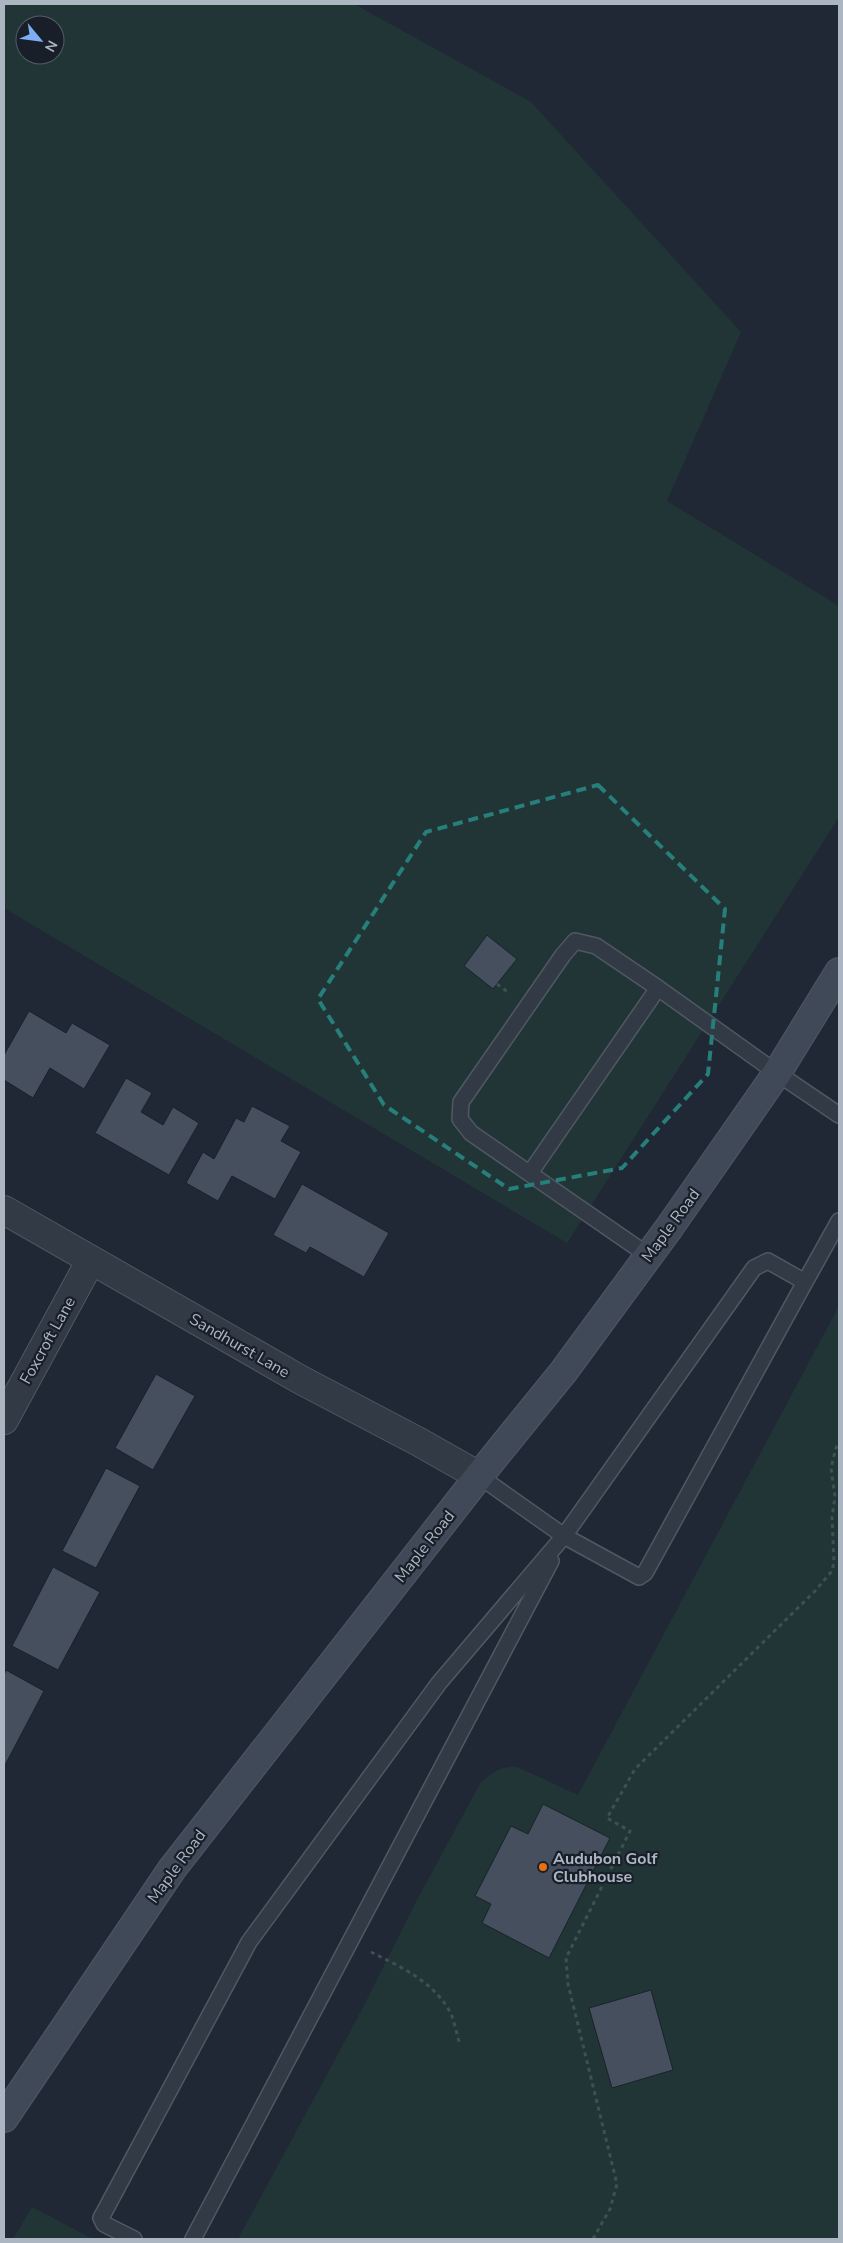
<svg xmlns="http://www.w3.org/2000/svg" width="843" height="2243" viewBox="0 0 843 2243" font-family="'Nunito Sans',sans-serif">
  <rect width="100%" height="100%" fill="#1f2834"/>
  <!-- green -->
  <path fill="#223536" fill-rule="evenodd" d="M 4,4 L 354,4 L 531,102 L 741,332 L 667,501 L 839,606 L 839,817 L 567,1243 L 4,908 ZM 25,25 L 55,25 L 55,55 L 25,55 Z
    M 839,1306 L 839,2239 L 238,2239 L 358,2017 L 417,1900 L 481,1782 C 491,1773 502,1766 517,1767 L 578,1795 Z
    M 32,2207 L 93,2239 L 13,2239 Z"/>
  <!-- building -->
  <path fill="#454f5e" stroke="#1a212b" d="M 487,935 L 517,959 L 493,989 L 464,966 Z
    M 29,1011 L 66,1033 L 72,1023 L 110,1045 L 84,1089 L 50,1068 L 33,1098 L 4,1080 L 4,1055 Z
    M 126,1078 L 152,1093 L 141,1112 L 163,1125 L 173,1107 L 199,1123 L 169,1175 L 95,1133 Z
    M 252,1106 L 290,1126 L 281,1141 L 301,1152 L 275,1199 L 232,1176 L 218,1201 L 186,1183 L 203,1152 L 214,1159 L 236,1118 L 244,1122 Z
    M 302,1184 L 389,1233 L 364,1277 L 310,1247 L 306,1253 L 273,1235 Z
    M 156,1374 L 195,1396 L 153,1470 L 115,1448 Z
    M 106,1468 L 140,1486 L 96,1568 L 62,1551 Z
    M 53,1567 L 100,1592 L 58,1670 L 12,1646 Z
    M 6,1670 L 44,1691 L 4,1767 L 4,1675 Z
    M 543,1804 L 610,1838 L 549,1958 L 482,1923 L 491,1904 L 475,1896 L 511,1826 L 528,1834 Z
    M 651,1990 L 673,2070 L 612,2088 L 589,2008 Z"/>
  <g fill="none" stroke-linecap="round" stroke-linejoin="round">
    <!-- lane casing -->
    <g stroke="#505863" stroke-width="18">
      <path id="lane" d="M 530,1173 L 658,988
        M 649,1256 L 471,1133 L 460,1119 L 461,1102 L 563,955 L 575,941 L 596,946 L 658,988 L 777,1073 L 839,1115
        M 479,1476 L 564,1536 L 639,1577 L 645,1573 L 805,1282
        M 134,2239 L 104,2224 L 101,2218 L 249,1942 L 439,1683 L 564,1536 L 754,1268 L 768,1261 L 805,1282 L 839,1221
        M 193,2239 L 551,1561"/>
    </g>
    <!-- street casing -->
    <g stroke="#505863" stroke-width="30">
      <path id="street" d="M 4,1210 L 301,1380 L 419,1442 L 479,1476
        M 4,1420 L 91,1260"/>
    </g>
    <!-- secondary casing -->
    <g stroke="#505863" stroke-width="30">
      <path id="secondary" d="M 4,2118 L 172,1869 L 479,1476 L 564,1371 L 669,1228 L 777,1073 L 839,972"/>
    </g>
    <!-- path -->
    <path stroke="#3e5053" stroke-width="3" stroke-dasharray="4 4" stroke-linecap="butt" d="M 497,984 L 509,993
      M 371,1952 C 401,1967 436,1983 451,2014 C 455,2024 457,2035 460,2045
      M 593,2239 L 610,2209 L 617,2184 L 568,1984 L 566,1958 L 630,1831 L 607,1818 L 635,1769 L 815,1591 L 832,1571 L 834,1562 L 832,1517 L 835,1497 L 831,1468 L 836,1448 L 839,1442"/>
    <!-- lane -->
    <use href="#lane" stroke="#323a45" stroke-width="15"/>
    <!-- street -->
    <use href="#street" stroke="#323a45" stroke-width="28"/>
    <!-- secondary -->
    <use href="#secondary" stroke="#404958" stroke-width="28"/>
  </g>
  <!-- marked area -->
  <path fill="none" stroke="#277f7b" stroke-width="4" stroke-dasharray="10 6" stroke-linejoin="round" d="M 598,785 L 725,909 L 708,1074 L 622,1168 L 509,1189 L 384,1105 L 318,999 L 426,832 Z"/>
  <!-- markers -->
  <circle fill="#e8710a" stroke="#181f29" stroke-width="2" cx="543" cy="1867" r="5"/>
  <g text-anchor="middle" stroke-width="4.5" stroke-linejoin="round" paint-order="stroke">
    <!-- street labels -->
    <g font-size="16" fill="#acb5c2" stroke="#181f29">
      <text transform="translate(670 1225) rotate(-54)" y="6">Maple Road</text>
      <text transform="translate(47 1340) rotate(-61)" y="6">Foxcroft Lane</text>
      <text transform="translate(240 1345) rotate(30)" y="6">Sandhurst Lane</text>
      <text transform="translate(424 1546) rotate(-52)" y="6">Maple Road</text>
      <text transform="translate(176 1866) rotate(-54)" y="6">Maple Road</text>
    </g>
    <!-- poi labels -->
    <g font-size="16" font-weight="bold" fill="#acb5c2" stroke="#181f29" text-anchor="start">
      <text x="553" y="1864">Audubon Golf<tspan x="553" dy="18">Clubhouse</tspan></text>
    </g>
  </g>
  <!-- border -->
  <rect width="843" height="2243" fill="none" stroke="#acb5c2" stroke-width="10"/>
  <!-- north arrow -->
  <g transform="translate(40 40) rotate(119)"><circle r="24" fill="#181f29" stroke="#535b66"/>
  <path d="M0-4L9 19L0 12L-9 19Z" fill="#7fadf4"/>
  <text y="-8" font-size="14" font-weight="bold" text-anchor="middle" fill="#acb5c2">N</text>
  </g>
</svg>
